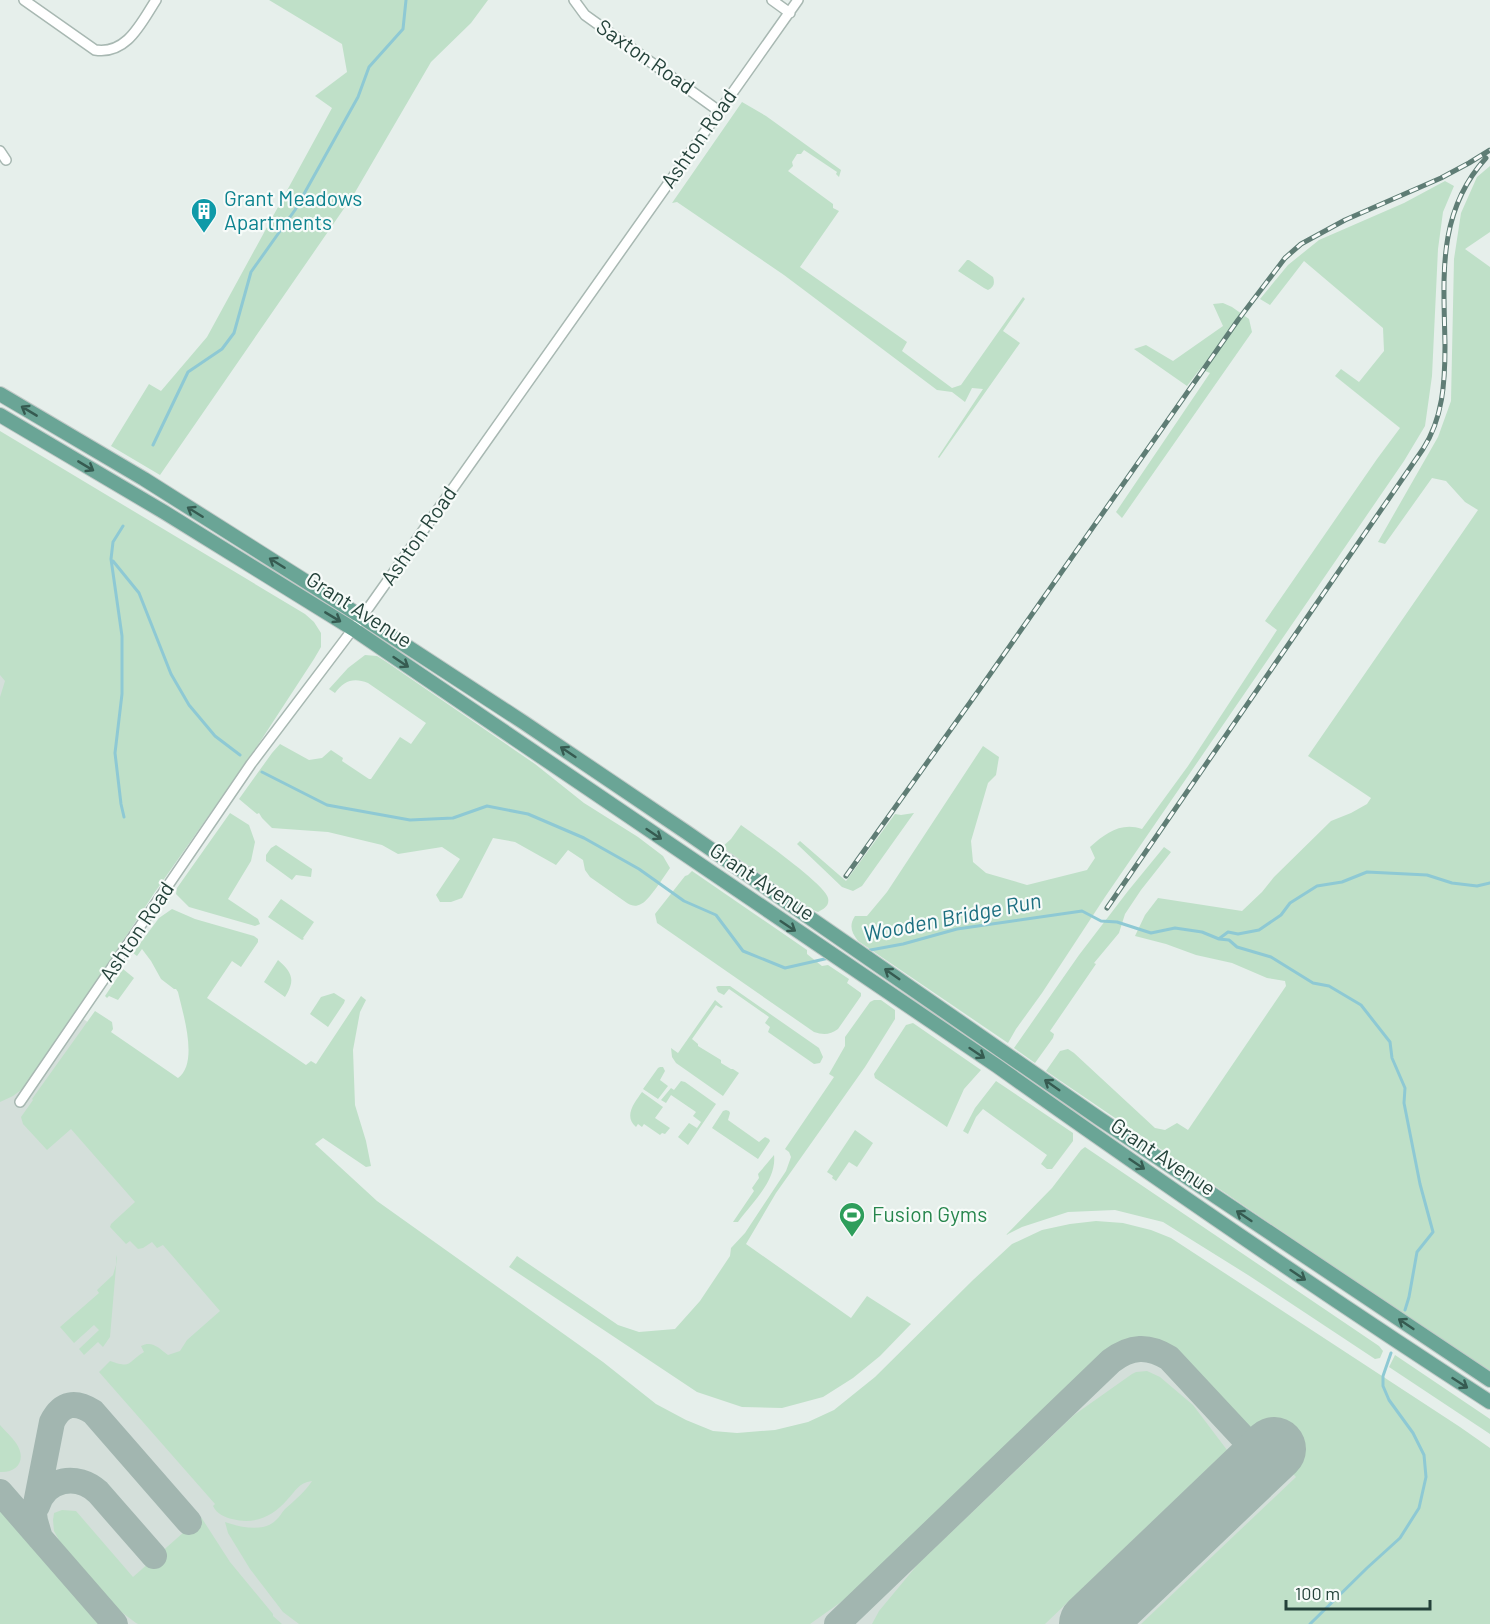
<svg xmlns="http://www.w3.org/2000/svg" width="1490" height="1624" viewBox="0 0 1490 1624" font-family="Barlow,sans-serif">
  <rect width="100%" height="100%" fill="#e6efeb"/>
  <!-- built -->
  <path fill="#d4dfda" d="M 0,437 L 66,1007 L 187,1091 L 806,1506 L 1057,1238 L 1490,1624 L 0,1624 Z"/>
  <!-- green -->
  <path fill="#bfe0c8" d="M 269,0 L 488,0 L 471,23 L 431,62 L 354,194 L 160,475 L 111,446 L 149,384 L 161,391 L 207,337 L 332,108 L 315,96 L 347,72 L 342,44 Z
    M 742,102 L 766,116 L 841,170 L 839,177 L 836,174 L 837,172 L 804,150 L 801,154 L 797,154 L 792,162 L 793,166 L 788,171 L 833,204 L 833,208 L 839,211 L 800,267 L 907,342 L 902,351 L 952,388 L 961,385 L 1023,297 L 1025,299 L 1003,331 L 1020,343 L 939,458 L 938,457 L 983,389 L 972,388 L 965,402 L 952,392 L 937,390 L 784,275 L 677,202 L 672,203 Z
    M 1490,166 L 1490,232 L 1465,249 L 1490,267 L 1490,1371 L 1409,1318 L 1046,1071 L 1060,1051 L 1068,1049 L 1074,1053 L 1155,1128 L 1165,1130 L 1177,1123 L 1188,1130 L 1286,986 L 1285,981 L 1267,978 L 1232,963 L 1196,955 L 1166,944 L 1135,936 L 1145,915 L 1158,898 L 1242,911 L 1262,892 L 1274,877 L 1331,821 L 1351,813 L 1367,804 L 1371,798 L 1308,756 L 1478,510 L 1465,502 L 1446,481 L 1432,478 L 1385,544 L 1378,542 L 1438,437 L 1451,401 L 1454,259 L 1461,213 L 1477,177 Z
    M 1445,181 L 1454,186 L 1443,212 L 1438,249 L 1432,376 L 1425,426 L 1404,461 L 1105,897 L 1042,993 L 1016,1029 L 1008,1043 L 858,941 C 851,932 849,925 855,916 L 867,916 L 887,892 L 983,746 L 999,757 L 996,775 L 988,783 L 971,841 L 973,862 L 986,873 L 1027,885 L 1087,870 L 1095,858 L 1090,847 C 1106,833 1121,822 1142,829 L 1188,766 L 1277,630 L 1265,621 L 1377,459 L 1400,428 L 1335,376 L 1341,369 L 1359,382 L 1384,351 L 1383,328 L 1304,261 L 1270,305 L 1260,299 L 1288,265 L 1319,240 L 1404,203 Z
    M 967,260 L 969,260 L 993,277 C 995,283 994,287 988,290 L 984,288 L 958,271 Z
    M 1223,303 L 1232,307 L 1249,319 L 1252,332 L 1122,518 L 1116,512 L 1210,373 L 1200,369 L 1187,386 L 1134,349 L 1146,345 L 1173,361 L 1223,326 L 1213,304 Z
    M 0,431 L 305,614 L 314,622 L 321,633 L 321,647 L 314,659 L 252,754 L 155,892 L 40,1067 L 23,1091 L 21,1090 L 13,1096 L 0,1102 L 0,697 L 5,681 L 0,675 Z
    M 365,655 L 377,656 L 385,661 L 535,764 L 584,803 L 638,837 L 663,856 L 670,868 C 665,875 648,902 641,904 C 636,907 632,906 627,903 L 590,877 L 585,870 L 583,860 L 568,850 L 556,865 L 515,842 L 493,838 L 462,898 L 451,902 L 440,902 L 436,895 L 460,859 L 442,847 L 398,854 L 382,845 L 328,832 L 272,828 L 262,818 L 259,813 L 257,814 L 239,799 L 272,753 L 280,744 L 309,760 L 322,758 L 331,750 L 343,758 L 342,761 L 369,779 L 371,779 L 400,737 L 411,744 L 426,723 L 368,683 C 353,677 344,681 335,693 L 329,689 L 348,668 Z
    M 230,813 L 249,825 L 255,842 L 251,861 L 228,899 L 258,919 L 260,924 L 255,926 L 189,907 L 176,894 L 177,888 Z
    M 914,813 L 862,886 L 853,891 L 842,887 L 797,844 L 800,841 L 846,881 L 895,814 L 901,815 Z
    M 741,825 C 755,835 826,885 828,898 C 830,906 823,909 818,912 L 811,909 L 722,847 L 731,839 Z
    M 276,845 L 312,869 L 311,877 L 296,875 L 292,880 L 266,861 L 266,855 L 271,848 Z
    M 1164,847 L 1171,852 L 1141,890 L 1125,914 L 1119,933 L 1094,963 L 1096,964 L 1050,1031 L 1054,1034 L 1053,1038 L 1035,1063 L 1014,1048 L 1079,955 L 1128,891 Z
    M 692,871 L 807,950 L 807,954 L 822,966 L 828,965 L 849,979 L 847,983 L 861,993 L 861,996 L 838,1029 C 830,1035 823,1035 814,1032 L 657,923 L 655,914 L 685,876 L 688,875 Z
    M 281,899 L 314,922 L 303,938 L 304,939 L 302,940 L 268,917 Z
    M 172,909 L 195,919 L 254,936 L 258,939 L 258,942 L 241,967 L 232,961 L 207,998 L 306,1065 L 311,1061 L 316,1064 L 361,996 L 366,1000 L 360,1012 L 353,1050 L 355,1105 L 366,1141 L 371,1166 L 366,1167 L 323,1138 L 315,1144 L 377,1201 L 603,1362 L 656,1404 L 686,1420 L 713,1431 L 737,1433 L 775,1430 L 808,1422 L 834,1410 L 875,1377 L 973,1280 L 1012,1244 L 1042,1230 L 1070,1224 L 1096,1221 L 1123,1223 L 1151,1230 L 1171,1238 L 1460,1427 L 1490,1448 L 1490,1624 L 1141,1624 L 1296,1477 L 1184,1357 C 1156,1336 1133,1334 1105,1355 L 858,1590 L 810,1624 L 299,1624 L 283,1612 L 250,1569 L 228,1533 L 225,1522 C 239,1527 264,1533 276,1520 C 280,1517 281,1513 285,1509 C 295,1500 305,1492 312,1481 C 298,1483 296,1491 287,1500 C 272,1517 254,1525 232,1519 C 224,1517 217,1514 213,1506 L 215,1504 L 99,1372 L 110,1361 C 133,1369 127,1362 144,1352 L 141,1346 C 152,1340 159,1348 168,1355 L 180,1351 L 187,1340 L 220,1311 L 163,1245 L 157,1248 L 152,1242 L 143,1248 L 138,1249 L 130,1241 L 126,1244 L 110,1227 L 111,1224 L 135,1202 L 71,1129 L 47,1150 L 23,1124 L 21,1117 L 33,1100 L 32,1099 L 95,1011 L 112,1022 L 113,1029 L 111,1032 L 178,1078 C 199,1063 183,1014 178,992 L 176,989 L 174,989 L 161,979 L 151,961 L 142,949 L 137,956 L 133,953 L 159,918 Z
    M 278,960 C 292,972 296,980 285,997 L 264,982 Z
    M 123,969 L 134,978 L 118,1000 L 109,996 L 107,998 L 105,996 Z
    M 718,986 L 730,986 L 819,1048 L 823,1057 L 820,1063 L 814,1064 L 768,1032 L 770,1027 L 765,1023 L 769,1017 L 729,989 L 724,995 L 718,992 L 716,987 Z
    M 334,993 L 345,1000 L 344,1003 L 328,1027 L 310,1014 L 321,997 Z
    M 715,1000 L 723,1007 L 721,1008 L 716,1005 L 692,1039 L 698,1044 L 698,1046 L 721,1060 L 721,1063 L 731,1069 L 733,1069 L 739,1073 L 723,1096 L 676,1063 L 672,1057 L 671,1048 L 678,1053 Z
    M 874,1000 L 881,1000 L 895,1010 L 895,1019 L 865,1067 L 776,1193 L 746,1244 L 851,1318 L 867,1296 L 911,1324 L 880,1356 L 853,1378 L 823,1397 L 782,1408 L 742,1407 L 697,1392 L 509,1267 L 517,1256 L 618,1325 L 639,1332 L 675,1329 L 700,1301 L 730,1256 L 731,1248 L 745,1233 L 786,1171 L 791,1157 L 789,1152 L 785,1149 L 834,1077 L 829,1074 L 845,1046 L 845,1037 L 870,1002 Z
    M 913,1023 L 981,1070 L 964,1089 L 947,1127 L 875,1078 L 874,1074 L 906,1025 Z
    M 660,1067 L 663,1067 L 665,1071 L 660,1080 L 668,1086 L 658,1099 L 643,1089 L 658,1068 Z
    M 681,1081 L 685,1082 L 716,1104 L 688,1145 L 678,1137 L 689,1123 L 697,1128 L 701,1122 L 693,1116 L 696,1112 L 671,1095 L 666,1103 L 661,1100 L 671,1088 L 674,1090 Z
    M 996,1081 L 1073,1133 L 1073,1141 L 1052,1169 L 1047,1169 L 1041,1164 L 1047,1155 L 983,1109 L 976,1117 L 968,1134 L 963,1131 L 975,1108 Z
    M 642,1092 L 663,1107 L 655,1118 L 670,1128 L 665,1134 L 662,1133 L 660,1135 L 644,1124 L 642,1127 L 638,1124 L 636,1127 C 623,1116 635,1102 642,1092 Z
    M 726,1110 L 729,1111 L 730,1113 L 728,1120 L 759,1142 L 765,1137 L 769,1139 L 770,1141 L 758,1159 L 712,1128 L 723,1111 Z
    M 855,1130 L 873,1143 L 857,1167 L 849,1162 L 836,1181 L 832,1178 L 833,1176 L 827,1172 Z
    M 1085,1147 L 1379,1346 L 1383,1351 L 1380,1358 L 1375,1359 L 1248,1275 L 1163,1222 L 1115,1210 L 1068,1212 L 1022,1227 L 1006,1235 L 1052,1188 L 1081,1150 Z
    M 774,1155 C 777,1180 752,1203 738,1222 L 733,1222 L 754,1191 L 752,1188 L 759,1178 L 758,1174 Z
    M 117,1255 L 110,1337 L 103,1347 L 98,1342 L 84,1355 L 79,1349 L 99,1330 L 94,1325 L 74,1343 L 60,1327 L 99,1293 L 97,1290 L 113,1275 L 116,1265 L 116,1258 Z
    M 1395,1355 L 1490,1419 L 1490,1434 L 1389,1367 Z
    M 1147,1371 L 1160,1377 L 1193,1405 L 1227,1450 L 1045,1624 L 872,1624 L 879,1611 L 918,1564 L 1074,1415 L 1132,1374 L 1136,1372 Z
    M 0,1425 C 5,1431 12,1437 16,1443 C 27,1459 18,1473 0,1472 Z
    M 0,1509 L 101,1624 L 0,1624 Z
    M 62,1510 L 76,1511 L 133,1577 L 201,1517 L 230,1562 L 273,1614 L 273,1616 L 282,1624 L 138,1624 L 136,1623 L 120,1611 L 61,1544 L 54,1531 L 53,1520 L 54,1513 Z"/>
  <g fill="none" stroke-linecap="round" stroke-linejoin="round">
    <!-- stream -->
    <path stroke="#8ec9d4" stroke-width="3" d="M 153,445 L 188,372 L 222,349 L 234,333 L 251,272 L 295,210 L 358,97 L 369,67 L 403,29 L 406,0
      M 123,526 L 113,542 L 111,559 L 122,636 L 122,694 L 115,753 L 121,804 L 124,817
      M 113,561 L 139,593 L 171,674 L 189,705 L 215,736 L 240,755
      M 262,772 L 327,805 L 410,820 L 453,818 L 487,806 L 528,814 L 584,838 L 639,869 L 684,901 L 716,915 L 743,951 L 785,968 L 829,958
      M 1220,938 L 1228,932 L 1238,934 L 1259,930 L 1281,915 L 1290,903 L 1317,886 L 1342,882 L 1367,872 L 1427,875 L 1452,883 L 1477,886 L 1490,883
      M 865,951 L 903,944 L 957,929 L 1082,911 L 1101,921 L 1117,922 L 1151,933 L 1175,928 L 1202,932 L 1219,939 L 1229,940 L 1237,947 L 1271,957 L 1313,983 L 1329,986 L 1361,1005 L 1390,1042 L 1392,1058 L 1405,1088 L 1404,1103 L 1420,1184 L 1433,1232 L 1417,1252 L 1409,1297 L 1405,1310
      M 1310,1624 L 1367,1568 L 1400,1538 L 1419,1508 L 1426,1477 L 1424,1455 L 1413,1433 L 1389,1400 L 1383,1386 L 1383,1376 L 1391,1353"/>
    <!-- taxiway -->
    <path stroke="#a2b6b0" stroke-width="26" d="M 0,1492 L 115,1624
      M 37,1506 C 46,1478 77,1473 98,1492 L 154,1556
      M 40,1538 L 35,1521 L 34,1514 L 52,1422 C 62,1402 76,1401 93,1412 L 189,1522
      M 837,1624 L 1111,1361 C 1131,1346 1148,1345 1169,1358 L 1263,1459"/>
    <!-- runway -->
    <path stroke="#a2b6b0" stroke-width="64" d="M 1091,1624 L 1274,1449"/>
    <!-- minor casing -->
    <g stroke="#a8b8b2" stroke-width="12">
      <path id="minor" d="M 24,0 L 95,50 C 127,55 141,23 156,0
        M 574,0 L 585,15 L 719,111
        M 772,0 L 790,13
        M 0,151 L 6,160
        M 20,1102 L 251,764 L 362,617 L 798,0"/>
    </g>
    <!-- primary casing -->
    <g stroke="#c2cac8" stroke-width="16">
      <path id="primary" d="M 0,394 L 144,479 L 362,617 L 523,722 L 686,832 L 1100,1119 L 1490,1380
        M 0,415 L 164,512 L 353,629 L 997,1066 C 1159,1181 1323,1294 1490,1402"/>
    </g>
    <!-- minor -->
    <use href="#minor" stroke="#fff" stroke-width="9"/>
    <!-- primary -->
    <use href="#primary" stroke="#6aa596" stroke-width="14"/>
    <!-- rail casing -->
    <g stroke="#5f7d75" stroke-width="5">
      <path id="rail" d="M 846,876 L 979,690 L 1238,320 L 1285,258 L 1301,244 L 1345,220 L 1441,178 L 1469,163 L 1490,150
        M 1107,908 L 1423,449 C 1443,418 1445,382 1445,346 C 1444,278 1436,213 1486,158"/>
    </g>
    <!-- rail -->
    <use href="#rail" stroke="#f7fbf9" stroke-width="3" stroke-dasharray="9" stroke-linecap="butt"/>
  </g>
  <!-- one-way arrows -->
  <defs><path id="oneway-shaft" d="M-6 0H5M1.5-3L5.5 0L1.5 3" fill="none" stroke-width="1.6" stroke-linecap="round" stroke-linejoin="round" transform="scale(1.5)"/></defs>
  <g stroke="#365b51">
    <use href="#oneway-shaft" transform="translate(29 411) rotate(-149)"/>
    <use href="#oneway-shaft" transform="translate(86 466) rotate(31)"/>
    <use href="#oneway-shaft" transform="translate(195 512) rotate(-148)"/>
    <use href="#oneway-shaft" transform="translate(277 563) rotate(-148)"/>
    <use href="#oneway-shaft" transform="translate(333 617) rotate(31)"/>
    <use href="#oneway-shaft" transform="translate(401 662) rotate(34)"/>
    <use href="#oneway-shaft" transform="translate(568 752) rotate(-146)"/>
    <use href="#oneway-shaft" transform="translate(654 834) rotate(34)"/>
    <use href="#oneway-shaft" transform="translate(788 926) rotate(34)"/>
    <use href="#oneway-shaft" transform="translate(892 974) rotate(-145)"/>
    <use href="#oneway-shaft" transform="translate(977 1053) rotate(34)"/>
    <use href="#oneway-shaft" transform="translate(1052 1085) rotate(-145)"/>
    <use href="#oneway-shaft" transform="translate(1137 1164) rotate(34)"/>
    <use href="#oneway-shaft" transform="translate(1244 1216) rotate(-146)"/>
    <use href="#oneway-shaft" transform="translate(1298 1275) rotate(34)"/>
    <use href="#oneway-shaft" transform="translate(1406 1324) rotate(-146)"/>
    <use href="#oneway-shaft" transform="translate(1460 1383) rotate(33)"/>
  </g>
  <!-- icons -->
  <defs>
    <g id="building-pin" transform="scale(1.35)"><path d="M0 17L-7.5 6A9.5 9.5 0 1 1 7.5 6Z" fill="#0f9aa8" stroke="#f7fbf9"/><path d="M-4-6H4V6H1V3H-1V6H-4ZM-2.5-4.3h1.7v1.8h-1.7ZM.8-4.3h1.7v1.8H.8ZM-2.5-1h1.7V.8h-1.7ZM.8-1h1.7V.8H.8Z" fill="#fff"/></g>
    <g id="stadium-pin" transform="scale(1.35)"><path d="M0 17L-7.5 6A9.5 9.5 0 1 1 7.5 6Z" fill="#2e9e5b" stroke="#f7fbf9"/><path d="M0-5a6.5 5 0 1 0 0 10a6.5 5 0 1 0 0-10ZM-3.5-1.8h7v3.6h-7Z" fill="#fff"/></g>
  </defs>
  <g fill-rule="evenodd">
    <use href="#building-pin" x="204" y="211"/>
    <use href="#stadium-pin" x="852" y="1215"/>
  </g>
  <g text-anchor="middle" stroke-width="4.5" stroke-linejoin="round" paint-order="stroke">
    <!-- street labels -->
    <g font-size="21" fill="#24423a" stroke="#f7fbf9">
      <text transform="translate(645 57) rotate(35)" y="7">Saxton Road</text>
      <text transform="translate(699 139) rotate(-55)" y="7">Ashton Road</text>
      <text transform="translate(419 536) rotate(-55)" y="7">Ashton Road</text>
      <text transform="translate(359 610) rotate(33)" y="7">Grant Avenue</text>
      <text transform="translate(762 882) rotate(34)" y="7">Grant Avenue</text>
      <text transform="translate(137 932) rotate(-56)" y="7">Ashton Road</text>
      <text transform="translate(1163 1157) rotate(34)" y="7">Grant Avenue</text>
    </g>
    <!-- culture labels -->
    <g font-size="21" fill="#0d838f" stroke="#f7fbf9" text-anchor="start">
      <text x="224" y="206">Grant Meadows<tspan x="224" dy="24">Apartments</tspan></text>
    </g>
    <!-- leisure labels -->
    <g font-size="21" fill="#27864d" stroke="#f7fbf9" text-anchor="start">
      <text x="872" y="1222">Fusion Gyms</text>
    </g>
    <!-- water labels -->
    <g font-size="22" font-style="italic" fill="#1c6f80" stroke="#f7fbf9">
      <text transform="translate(952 917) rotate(-11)" y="8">Wooden Bridge Run</text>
    </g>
  </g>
  <!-- scale -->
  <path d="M1286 1600v9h144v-9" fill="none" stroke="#24423a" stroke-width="3"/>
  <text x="1295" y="1600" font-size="18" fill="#24423a" stroke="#f7fbf9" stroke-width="4.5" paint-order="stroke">100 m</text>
</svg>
